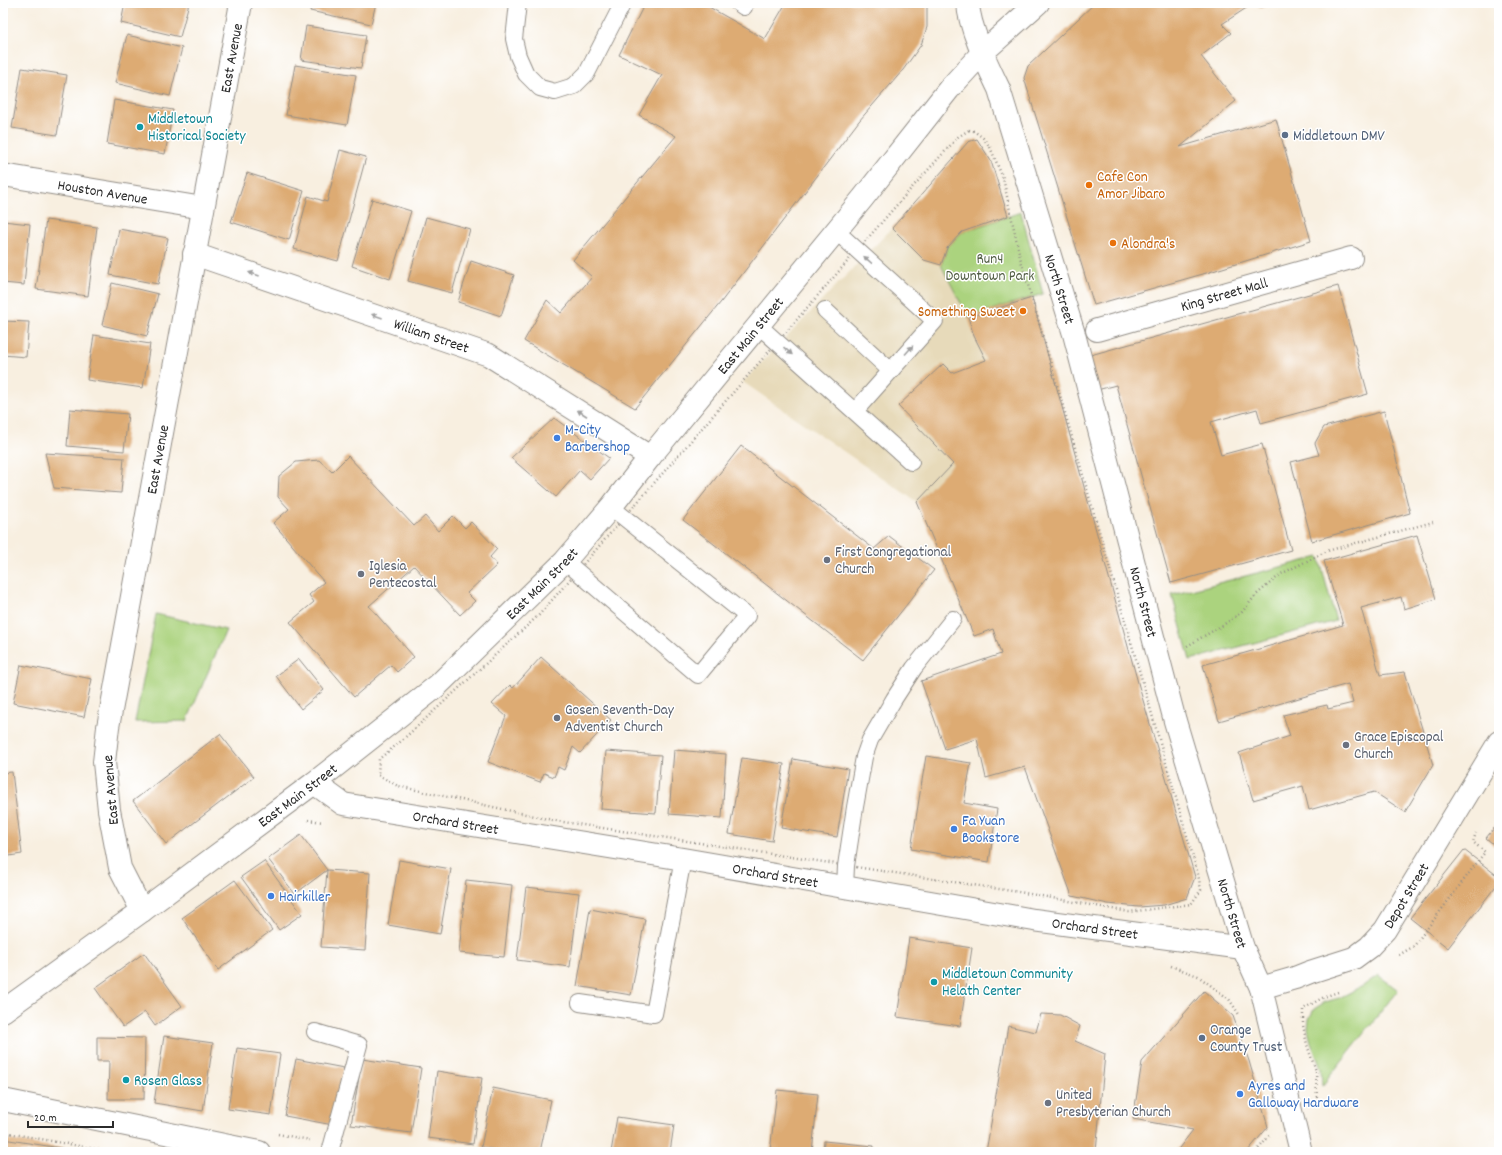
<svg xmlns="http://www.w3.org/2000/svg" width="1502" height="1155" viewBox="0 0 1502 1155" font-family="Dekko,sans-serif">
  <rect width="100%" height="100%" fill="#fff"/>
  <filter id="ink" filterUnits="userSpaceOnUse"><feTurbulence type="fractalNoise" baseFrequency=".025" numOctaves="2"/><feDisplacementMap in="SourceGraphic" scale="8" xChannelSelector="R" yChannelSelector="G"/><feConvolveMatrix kernelMatrix="1 2 1 2 8 2 1 2 1" color-interpolation-filters="sRGB"/></filter>
  <filter id="wash" filterUnits="userSpaceOnUse"><feTurbulence type="fractalNoise" baseFrequency=".012" numOctaves="4" result="noise"/><feDisplacementMap in="SourceGraphic" scale="16" xChannelSelector="R" yChannelSelector="G"/><feGaussianBlur stdDeviation="0.9" result="paint"/><feColorMatrix in="noise" values="0 0 0 0 0 0 0 0 0 0 0 0 0 0 0 0 0 1.4 0 .05"/><feComposite in="paint" operator="in"/></filter>
  <g filter="url(#wash)">
    <rect width="100%" height="100%" fill="#f8efe0"/>
    <!-- built -->
    <path fill="#e7daba" d="M 977,139 L 991,161 L 1032,298 L 1140,690 L 1195,877 L 1187,898 L 1164,905 L 1025,767 L 986,778 L 977,739 L 945,749 L 921,681 L 1001,654 L 993,629 L 974,636 L 917,502 L 743,382 L 892,228 L 968,142 Z"/>
    <!-- green -->
    <path fill="#abd37e" stroke="#6b7f54" d="M 1021,212 L 1043,294 L 968,317 L 941,265 L 947,248 L 962,232 Z
      M 1319,557 L 1336,621 L 1190,660 L 1172,595 Z
      M 156,614 L 226,630 L 187,721 L 135,722 Z
      M 1378,975 L 1398,990 L 1322,1086 L 1321,1068 L 1311,1043 L 1308,1028 L 1309,1019 L 1314,1009 L 1325,1002 L 1339,998 L 1363,986 Z"/>
    <g id="blocks">
      <!-- building -->
      <path fill="#ddab73" d="M 125,3 L 189,3 L 180,37 L 121,23 Z
        M 312,3 L 376,3 L 371,24 L 310,11 Z
        M 645,3 L 702,3 L 765,39 L 786,3 L 927,3 L 927,27 L 921,45 L 903,70 L 859,121 L 721,302 L 635,408 L 524,341 L 547,300 L 561,313 L 592,277 L 573,260 L 676,136 L 639,115 L 662,75 L 619,55 Z
        M 1095,3 L 1254,3 L 1222,24 L 1231,33 L 1201,56 L 1236,101 L 1180,147 L 1276,119 L 1311,241 L 1203,274 L 1094,305 L 1024,78 L 1028,66 Z
        M 1258,3 L 1281,3 L 1281,4 L 1259,7 Z
        M 306,26 L 366,35 L 361,68 L 301,60 Z
        M 127,35 L 182,48 L 170,96 L 115,83 Z
        M 295,65 L 356,75 L 347,125 L 286,115 Z
        M 22,68 L 67,75 L 57,135 L 12,128 Z
        M 114,100 L 173,110 L 165,154 L 107,144 Z
        M 977,139 L 991,161 L 1008,216 L 962,232 L 947,248 L 941,265 L 924,260 L 892,228 L 968,142 Z
        M 340,150 L 366,157 L 338,261 L 294,249 L 308,196 L 327,202 Z
        M 247,173 L 304,191 L 289,240 L 231,222 Z
        M 372,199 L 411,211 L 390,279 L 352,266 Z
        M 426,217 L 470,229 L 452,293 L 408,281 Z
        M 46,220 L 97,227 L 88,296 L 36,289 Z
        M 3,221 L 30,224 L 24,285 L 3,283 Z
        M 119,229 L 168,238 L 158,284 L 110,275 Z
        M 471,261 L 514,275 L 501,316 L 458,302 Z
        M 112,283 L 158,294 L 147,336 L 102,325 Z
        M 1338,286 L 1368,394 L 1261,423 L 1257,409 L 1211,422 L 1221,455 L 1262,444 L 1291,550 L 1171,583 L 1116,385 L 1097,390 L 1087,356 Z
        M 1032,298 L 1140,690 L 1195,877 L 1187,898 L 1164,905 L 1139,907 L 1108,904 L 1072,896 L 1025,767 L 986,778 L 977,739 L 945,749 L 921,681 L 1001,654 L 993,629 L 974,636 L 917,502 L 953,464 L 898,406 L 943,364 L 952,373 L 986,360 L 974,336 L 968,317 Z
        M 3,321 L 29,322 L 26,357 L 3,355 Z
        M 94,335 L 150,344 L 143,388 L 87,380 Z
        M 70,409 L 128,414 L 124,451 L 67,446 Z
        M 1384,411 L 1410,513 L 1312,541 L 1291,462 L 1319,455 L 1315,443 L 1324,427 Z
        M 554,418 L 609,458 L 590,479 L 580,470 L 556,497 L 511,458 Z
        M 741,446 L 874,549 L 889,536 L 934,570 L 863,660 L 683,520 Z
        M 45,453 L 124,458 L 121,493 L 54,488 Z
        M 348,456 L 414,526 L 425,516 L 438,531 L 453,516 L 465,528 L 471,522 L 497,549 L 490,557 L 497,565 L 467,593 L 475,601 L 460,615 L 414,566 L 369,606 L 414,657 L 397,672 L 391,665 L 354,697 L 290,622 L 314,602 L 309,595 L 324,582 L 273,523 L 289,509 L 278,497 L 279,476 L 296,462 L 319,460 L 332,472 Z
        M 1417,535 L 1436,599 L 1404,609 L 1401,597 L 1361,608 L 1380,675 L 1405,672 L 1433,765 L 1405,812 L 1374,792 L 1309,810 L 1303,786 L 1253,800 L 1239,753 L 1290,736 L 1283,715 L 1327,705 L 1328,709 L 1353,703 L 1348,684 L 1219,721 L 1203,665 L 1343,625 L 1324,561 Z
        M 541,657 L 611,720 L 580,753 L 573,747 L 564,770 L 558,767 L 554,777 L 544,773 L 540,782 L 488,762 L 506,716 L 492,704 L 510,685 L 513,688 Z
        M 299,659 L 324,690 L 301,709 L 276,676 Z
        M 21,665 L 92,679 L 84,717 L 13,703 Z
        M 220,734 L 254,777 L 166,844 L 133,801 Z
        M 674,750 L 726,754 L 722,818 L 669,814 Z
        M 606,751 L 661,755 L 656,813 L 601,809 Z
        M 926,756 L 971,763 L 964,803 L 997,809 L 989,862 L 911,849 Z
        M 742,758 L 784,764 L 772,841 L 729,834 Z
        M 793,759 L 848,769 L 837,837 L 781,828 Z
        M 12,772 L 22,854 L 3,857 L 3,773 Z
        M 1499,786 L 1499,797 L 1494,792 Z
        M 1499,822 L 1499,849 L 1486,838 Z
        M 301,835 L 327,870 L 295,894 L 268,859 Z
        M 1464,850 L 1499,877 L 1499,882 L 1448,948 L 1410,918 Z
        M 399,860 L 451,869 L 440,934 L 388,925 Z
        M 264,861 L 302,914 L 279,930 L 241,877 Z
        M 327,870 L 370,873 L 365,950 L 321,947 Z
        M 235,880 L 272,930 L 218,970 L 182,918 Z
        M 466,880 L 512,885 L 504,957 L 459,953 Z
        M 526,887 L 579,893 L 570,967 L 517,960 Z
        M 590,909 L 645,919 L 631,995 L 577,986 Z
        M 909,938 L 972,948 L 960,1026 L 897,1017 Z
        M 144,953 L 182,1006 L 155,1026 L 145,1012 L 123,1027 L 95,988 Z
        M 1204,991 L 1233,1016 L 1249,1061 L 1268,1127 L 1247,1152 L 1176,1152 L 1193,1130 L 1133,1119 L 1142,1062 Z
        M 1041,1014 L 1060,1015 L 1080,1026 L 1075,1041 L 1105,1054 L 1096,1152 L 986,1152 L 1008,1026 L 1036,1032 Z
        M 164,1036 L 213,1043 L 203,1111 L 154,1103 Z
        M 97,1037 L 145,1038 L 144,1099 L 108,1099 L 109,1061 L 97,1061 Z
        M 237,1048 L 280,1054 L 271,1115 L 228,1109 Z
        M 296,1059 L 344,1068 L 333,1125 L 285,1116 Z
        M 362,1059 L 421,1068 L 411,1133 L 351,1125 Z
        M 437,1071 L 482,1078 L 473,1144 L 428,1138 Z
        M 493,1088 L 551,1100 L 540,1152 L 507,1152 L 481,1147 Z
        M 777,1090 L 818,1094 L 812,1152 L 770,1152 Z
        M 617,1117 L 674,1125 L 670,1152 L 611,1152 Z
        M 3,1139 L 73,1150 L 73,1152 L 3,1152 Z
        M 824,1141 L 874,1146 L 873,1152 L 823,1152 Z"/>
    </g>
  </g>
  <g filter="url(#ink)">
    <use href="#blocks" fill-opacity="0" stroke="#928d86" stroke-width="1"/>
    <g fill="none" stroke-linecap="round" stroke-linejoin="round">
      <!-- lane casing -->
      <g stroke="#928d86" stroke-width="18">
        <path id="lane" d="M 518,3 L 514,39 L 518,56 L 526,74 L 540,88 L 555,92 L 574,86 L 587,73 L 623,3
          M 738,3 L 744,7
          M 836,231 L 935,321 L 855,411
          M 825,310 L 891,371
          M 758,325 L 911,462
          M 565,561 L 698,675 L 747,616 L 611,507
          M 845,887 L 846,866 L 855,807 L 864,757 L 870,740 L 894,699 L 914,668 L 953,619
          M 580,1003 L 654,1014 L 683,859
          M 315,1032 L 359,1045 L 330,1152"/>
      </g>
      <!-- street casing -->
      <g stroke="#928d86" stroke-width="24">
        <g id="street">
          <path id="s1" d="M 3,175 L 203,208"/>
          <path id="s2" d="M 194,254 L 489,355 L 650,457"/>
          <path id="s3" d="M 1097,330 L 1351,258"/>
          <path id="s4" d="M 314,783 L 343,804 L 683,859 L 1034,920 L 1243,948"/>
          <path id="s5" d="M 142,911 L 120,868 L 109,810 L 104,762 L 108,727 L 241,3"/>
          <path id="s6" d="M 1261,988 L 1295,978 L 1310,972 L 1354,958 L 1369,947 L 1385,930 L 1499,742"/>
          <path d="M 3,1100 L 259,1152"/>
        </g>
      </g>
      <!-- secondary casing -->
      <g stroke="#928d86" stroke-width="24">
        <g id="secondary">
          <path id="s7" d="M 968,3 C 969,28 988,66 999,89 L 1074,334 L 1175,721 L 1243,948 L 1261,988 L 1301,1152"/>
          <path id="s8" d="M 3,1011 L 142,911 L 314,783 L 437,686 L 565,561 L 611,507 L 650,457 L 863,198 L 949,89 L 982,53 L 1038,3"/>
        </g>
      </g>
      <!-- path -->
      <path stroke="#928d86" stroke-width="2.5" stroke-dasharray="1 3" stroke-linecap="butt" d="M 969,130 L 974,131 L 983,138 L 990,147 L 1003,178 L 1020,257 L 1198,874 L 1201,890 L 1191,904 L 1129,912 L 1025,893 L 557,821 L 398,786 L 378,775 L 379,759 L 399,743 L 539,615 L 909,191 L 958,137 Z
        M 1187,646 L 1223,625 L 1242,612 L 1256,595 L 1281,574 L 1327,551 L 1433,522
        M 308,820 L 323,822
        M 1399,955 L 1414,946 L 1485,852 L 1473,842 L 1476,833
        M 1171,966 L 1198,976 L 1229,999 L 1240,1016
        M 1317,1101 L 1316,1071 L 1307,1045 L 1303,1025 L 1303,1009 L 1324,997 L 1338,992
        M 3,1132 L 111,1152
        M 278,1134 L 310,1140
        M 354,1149 L 370,1152
        M 1256,1152 L 1270,1135"/>
      <!-- lane -->
      <use href="#lane" stroke="#fff" stroke-width="16"/>
      <!-- street -->
      <use href="#street" stroke="#fff" stroke-width="22"/>
      <!-- secondary -->
      <use href="#secondary" stroke="#fff" stroke-width="22"/>
    </g>
    <!-- one-way arrows -->
    <defs><path id="oneway-solid" d="M-6-.8H1V-3.2L6.5 0L1 3.2V.8H-6Z"/></defs>
    <g fill="#a0a0a0">
      <use href="#oneway-solid" transform="translate(868 260) rotate(-138)"/>
      <use href="#oneway-solid" transform="translate(254 274) rotate(-161)"/>
      <use href="#oneway-solid" transform="translate(377 316) rotate(-161)"/>
      <use href="#oneway-solid" transform="translate(909 350) rotate(-48)"/>
      <use href="#oneway-solid" transform="translate(788 351) rotate(41)"/>
      <use href="#oneway-solid" transform="translate(582 413) rotate(-147)"/>
    </g>
  </g>
  <!-- markers -->
  <g fill="#0f9aa8" stroke="#fff" stroke-width="1.5">
    <circle cx="140" cy="127" r="4"/>
    <circle cx="934" cy="982" r="4"/>
    <circle cx="126" cy="1080" r="4"/>
  </g>
  <g fill="#5c6f8a" stroke="#fff" stroke-width="1.5">
    <circle cx="1285" cy="135" r="4"/>
    <circle cx="1202" cy="1038" r="4"/>
  </g>
  <g fill="#e8710a" stroke="#fff" stroke-width="1.5">
    <circle cx="1089" cy="185" r="4"/>
    <circle cx="1113" cy="243" r="4"/>
    <circle cx="1023" cy="311" r="4"/>
  </g>
  <g fill="#3f7fe0" stroke="#fff" stroke-width="1.5">
    <circle cx="557" cy="438" r="4"/>
    <circle cx="954" cy="829" r="4"/>
    <circle cx="271" cy="896" r="4"/>
    <circle cx="1240" cy="1094" r="4"/>
  </g>
  <g fill="#6b7280" stroke="#fff" stroke-width="1.5">
    <circle cx="827" cy="560" r="4"/>
    <circle cx="361" cy="574" r="4"/>
    <circle cx="557" cy="718" r="4"/>
    <circle cx="1346" cy="745" r="4"/>
    <circle cx="1048" cy="1103" r="4"/>
  </g>
  <g text-anchor="middle" stroke-width="3" stroke-linejoin="round" paint-order="stroke">
    <!-- street labels -->
    <g font-size="15" fill="#2b2b2b" stroke="#fff">
      <text dy="5" stroke="none"><textPath href="#s5" startOffset="871">East Avenue</textPath></text>
      <text dy="5" stroke="none"><textPath href="#s1" startOffset="101">Houston Avenue</textPath></text>
      <text dy="5" stroke="none"><textPath href="#s7" startOffset="301">North Street</textPath></text>
      <text dy="5" stroke="none"><textPath href="#s3" startOffset="132">King Street Mall</textPath></text>
      <text dy="5" stroke="none"><textPath href="#s2" startOffset="251">William Street</textPath></text>
      <text dy="5" stroke="none"><textPath href="#s8" startOffset="1013">East Main Street</textPath></text>
      <text dy="5" stroke="none"><textPath href="#s5" startOffset="463">East Avenue</textPath></text>
      <text dy="5" stroke="none"><textPath href="#s8" startOffset="689">East Main Street</textPath></text>
      <text dy="5" stroke="none"><textPath href="#s7" startOffset="625">North Street</textPath></text>
      <text transform="translate(110 790) rotate(-95)" y="5">East Avenue</text>
      <text dy="5" stroke="none"><textPath href="#s8" startOffset="365">East Main Street</textPath></text>
      <text dy="5" stroke="none"><textPath href="#s4" startOffset="150">Orchard Street</textPath></text>
      <text dy="5" stroke="none"><textPath href="#s4" startOffset="474">Orchard Street</textPath></text>
      <text dy="5" stroke="none"><textPath href="#s6" startOffset="180">Depot Street</textPath></text>
      <text dy="5" stroke="none"><textPath href="#s7" startOffset="949">North Street</textPath></text>
      <text dy="5" stroke="none"><textPath href="#s4" startOffset="798">Orchard Street</textPath></text>
    </g>
    <!-- culture labels -->
    <g font-size="15" fill="#0d838f" stroke="#fff" text-anchor="start">
      <text x="148" y="123">Middletown<tspan x="148" dy="17">Historical Society</tspan></text>
      <text x="942" y="978">Middletown Community<tspan x="942" dy="17">Helath Center</tspan></text>
      <text x="134" y="1085">Rosen Glass</text>
    </g>
    <!-- service labels -->
    <g font-size="15" fill="#4e5e75" stroke="#fff" text-anchor="start">
      <text x="1293" y="140">Middletown DMV</text>
      <text x="1210" y="1034">Orange<tspan x="1210" dy="17">County Trust</tspan></text>
    </g>
    <!-- food labels -->
    <g font-size="15" fill="#c56008" stroke="#fff" text-anchor="start">
      <text x="1097" y="181">Cafe Con<tspan x="1097" dy="17">Amor Jibaro</tspan></text>
      <text x="1121" y="248">Alondra's</text>
      <text x="1015" y="316" text-anchor="end">Something Sweet</text>
    </g>
    <!-- park labels -->
    <g font-size="15" fill="#515d44" stroke="#fff">
      <text x="990" y="263">Run4<tspan x="990" dy="17">Downtown Park</tspan></text>
    </g>
    <!-- shop labels -->
    <g font-size="15" fill="#366cbe" stroke="#fff" text-anchor="start">
      <text x="565" y="434">M-City<tspan x="565" dy="17">Barbershop</tspan></text>
      <text x="962" y="825">Fa Yuan<tspan x="962" dy="17">Bookstore</tspan></text>
      <text x="279" y="901">Hairkiller</text>
      <text x="1248" y="1090">Ayres and<tspan x="1248" dy="17">Galloway Hardware</tspan></text>
    </g>
    <!-- worship labels -->
    <g font-size="15" fill="#5b616d" stroke="#fff" text-anchor="start">
      <text x="835" y="556">First Congregational<tspan x="835" dy="17">Church</tspan></text>
      <text x="369" y="570">Iglesia<tspan x="369" dy="17">Pentecostal</tspan></text>
      <text x="565" y="714">Gosen Seventh-Day<tspan x="565" dy="17">Adventist Church</tspan></text>
      <text x="1354" y="741">Grace Episcopal<tspan x="1354" dy="17">Church</tspan></text>
      <text x="1056" y="1099">United<tspan x="1056" dy="17">Presbyterian Church</tspan></text>
    </g>
  </g>
  <!-- margin -->
  <rect width="1502" height="1155" fill="none" stroke="#fff" stroke-width="16"/>
  <!-- scale -->
  <path d="M28 1121v6h85v-6" fill="none" stroke="#2b2b2b" stroke-width="2"/>
  <text x="34" y="1121" font-size="12" fill="#2b2b2b" stroke="#ffffff" stroke-width="3" paint-order="stroke">20 m</text>
</svg>
